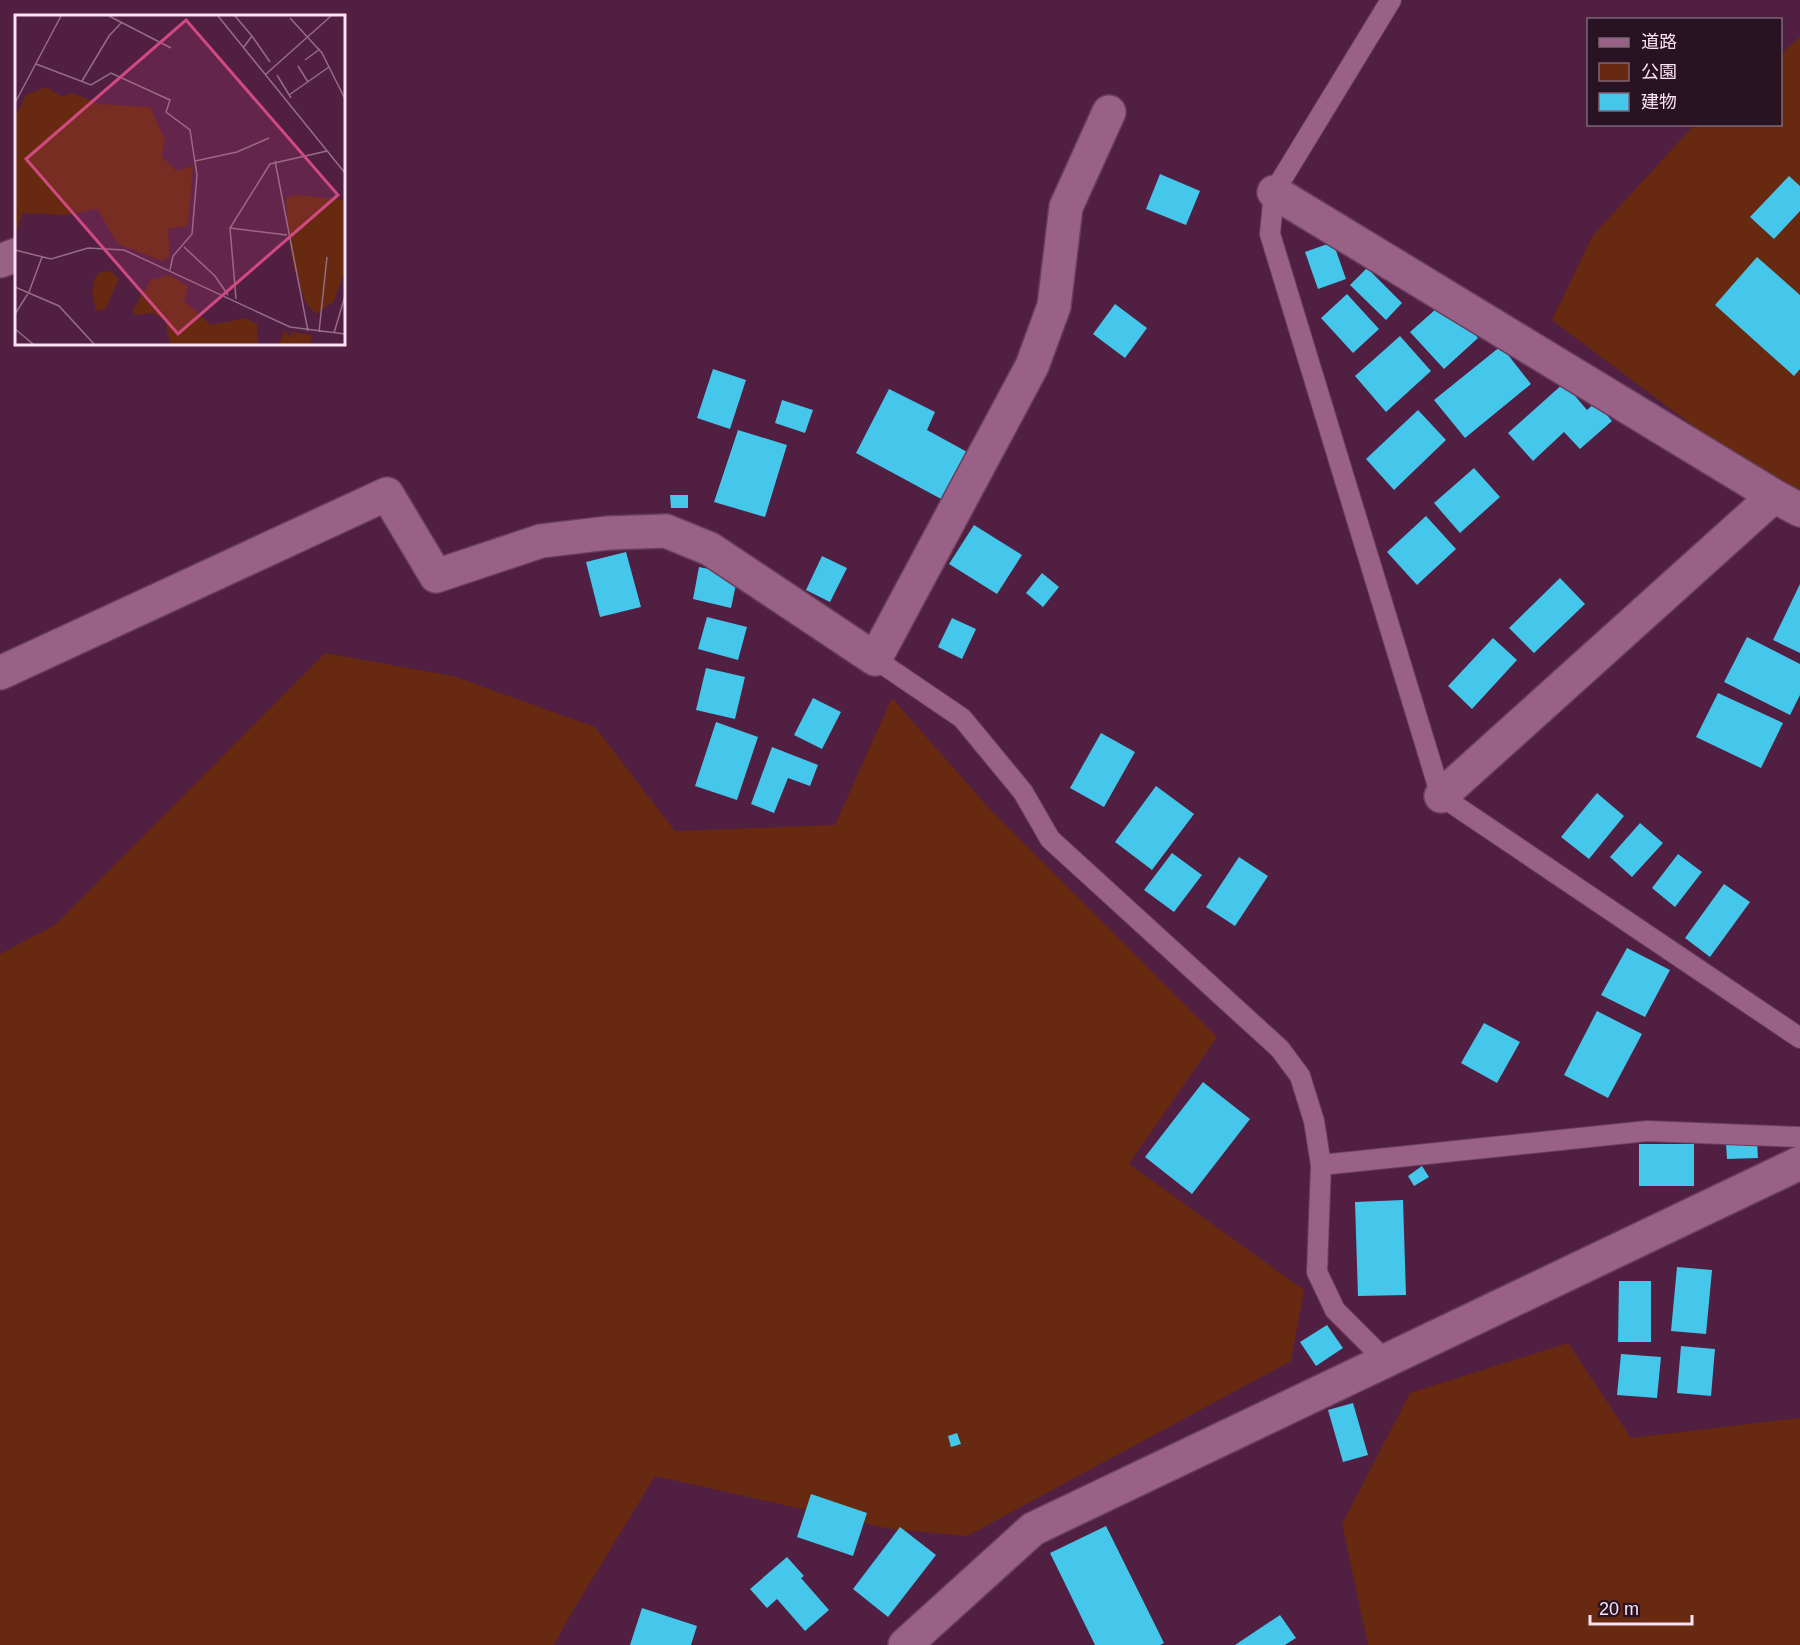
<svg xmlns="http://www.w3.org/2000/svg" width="1800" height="1645" viewBox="0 0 1800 1645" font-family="Helvetica,'Noto Sans JP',sans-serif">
  <rect width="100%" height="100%" fill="#501f42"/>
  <!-- green -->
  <path fill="#682911" d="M 1800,37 L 1800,501 L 1784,494 L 1552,320 L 1593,235 L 1689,131 L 1696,125 L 1780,124 L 1781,54 Z
    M 325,653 L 453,676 L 595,727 L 675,831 L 835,825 L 892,698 L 987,806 L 1217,1037 L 1129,1164 L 1304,1290 L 1291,1361 L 967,1536 L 891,1529 L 655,1476 L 571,1614 L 554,1645 L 0,1645 L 0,954 L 55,925 Z
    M 1568,1343 L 1631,1438 L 1800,1418 L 1800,1645 L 1368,1645 L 1342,1524 L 1410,1393 Z"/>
  <!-- building -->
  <path fill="#44c7eb" d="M 1160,174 L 1200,191 L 1186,225 L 1146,209 Z
    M 1789,176 L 1800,186 L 1800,211 L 1774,239 L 1750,217 Z
    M 1333,242 L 1346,279 L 1318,289 L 1305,252 Z
    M 1757,257 L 1800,295 L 1800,369 L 1794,376 L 1715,305 Z
    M 1367,268 L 1402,303 L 1386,320 L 1350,285 Z
    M 1347,294 L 1379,329 L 1353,353 L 1321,318 Z
    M 1445,301 L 1478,338 L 1444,369 L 1410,332 Z
    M 1115,304 L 1147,328 L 1125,358 L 1093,334 Z
    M 1400,336 L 1431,371 L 1386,412 L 1355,376 Z
    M 1501,346 L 1531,384 L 1465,438 L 1434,400 Z
    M 713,369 L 746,380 L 730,429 L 697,418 Z
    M 1564,383 L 1587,410 L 1596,402 L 1612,421 L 1580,449 L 1564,432 L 1533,461 L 1508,433 Z
    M 889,389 L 935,412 L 927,430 L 969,453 L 943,500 L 856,453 Z
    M 782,400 L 813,410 L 805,433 L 775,423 Z
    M 1418,410 L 1446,440 L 1394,490 L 1366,459 Z
    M 738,430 L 787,445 L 765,517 L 714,502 Z
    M 1474,468 L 1500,497 L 1460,533 L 1434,503 Z
    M 670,495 L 688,495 L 688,508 L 671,508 Z
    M 1426,516 L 1456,549 L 1417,585 L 1387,552 Z
    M 974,525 L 1022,555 L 997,594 L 949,564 Z
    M 626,552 L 641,607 L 600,617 L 586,562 Z
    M 822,556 L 847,568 L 830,602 L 806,590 Z
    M 699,567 L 738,575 L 731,608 L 693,599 Z
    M 1042,573 L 1059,587 L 1043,607 L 1026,593 Z
    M 1560,578 L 1585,604 L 1534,653 L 1509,628 Z
    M 1800,584 L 1800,653 L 1773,640 Z
    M 707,617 L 747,627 L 738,660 L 698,649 Z
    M 952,618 L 976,629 L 962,659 L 938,647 Z
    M 1747,637 L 1800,664 L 1800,695 L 1790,715 L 1724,682 Z
    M 1493,638 L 1517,660 L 1472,709 L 1448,686 Z
    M 706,668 L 745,677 L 735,719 L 696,710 Z
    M 1718,693 L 1783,723 L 1761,768 L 1696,737 Z
    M 813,698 L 841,712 L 822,749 L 794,735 Z
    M 716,722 L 758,737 L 737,800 L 695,786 Z
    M 1101,733 L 1135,752 L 1104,807 L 1070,788 Z
    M 772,747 L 818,765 L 810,786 L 788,778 L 774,813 L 751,804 Z
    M 1156,786 L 1194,814 L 1152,870 L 1115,842 Z
    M 1597,793 L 1624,816 L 1589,859 L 1561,837 Z
    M 1640,823 L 1663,843 L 1632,877 L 1610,857 Z
    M 1172,853 L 1202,875 L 1174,912 L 1144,890 Z
    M 1678,854 L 1702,872 L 1675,907 L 1652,888 Z
    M 1239,857 L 1268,876 L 1235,926 L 1206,907 Z
    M 1724,884 L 1750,902 L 1710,957 L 1685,938 Z
    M 1627,948 L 1670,970 L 1645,1017 L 1601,995 Z
    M 1597,1011 L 1642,1034 L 1608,1098 L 1564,1075 Z
    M 1484,1023 L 1520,1042 L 1497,1083 L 1461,1063 Z
    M 1203,1082 L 1250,1119 L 1192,1194 L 1145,1157 Z
    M 1757,1142 L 1758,1158 L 1727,1159 L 1726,1143 Z
    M 1639,1144 L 1694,1144 L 1694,1186 L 1639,1186 Z
    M 1422,1166 L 1429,1177 L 1414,1186 L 1408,1176 Z
    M 1403,1200 L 1406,1295 L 1358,1296 L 1355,1202 Z
    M 1677,1267 L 1712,1270 L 1706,1334 L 1671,1331 Z
    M 1619,1281 L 1651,1281 L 1651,1342 L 1618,1342 Z
    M 1327,1325 L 1343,1348 L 1316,1366 L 1300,1342 Z
    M 1681,1346 L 1715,1349 L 1711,1396 L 1677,1393 Z
    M 1621,1354 L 1661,1357 L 1657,1398 L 1617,1395 Z
    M 1353,1403 L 1368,1455 L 1343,1462 L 1328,1410 Z
    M 957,1433 L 961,1444 L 951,1447 L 948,1436 Z
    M 811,1494 L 867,1513 L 853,1556 L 797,1537 Z
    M 1106,1526 L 1164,1643 L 1160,1645 L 1095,1645 L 1050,1553 Z
    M 900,1527 L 936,1555 L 888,1617 L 853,1589 Z
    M 787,1557 L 804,1576 L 801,1578 L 829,1610 L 805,1631 L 777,1599 L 767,1608 L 750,1589 Z
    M 642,1608 L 697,1626 L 691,1645 L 630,1645 Z
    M 1280,1615 L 1296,1638 L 1285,1645 L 1235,1645 Z"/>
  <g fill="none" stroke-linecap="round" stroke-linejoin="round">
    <!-- service casing -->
    <g stroke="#683e5d" stroke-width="22">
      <path id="service" d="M 1391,0 L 1274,192 L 1270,234 L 1441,796 L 1800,1038
        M 875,659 L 962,718 L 1023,792 L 1050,839 L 1280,1049 L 1300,1076 L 1314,1121 L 1321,1165 L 1317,1272 L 1335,1310 L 1386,1361
        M 1321,1165 L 1647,1131 L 1800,1137"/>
    </g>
    <!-- minor casing -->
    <g stroke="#683e5d" stroke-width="36">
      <path id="minor" d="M 1274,192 L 1774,496 L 1800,510
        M 0,261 L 16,255
        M 0,673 L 387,494 L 436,576 L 541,541 L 608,533 L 666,531 L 710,549 L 875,659 L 1032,366 L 1054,306 L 1066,207 L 1109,112
        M 1441,796 L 1774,496
        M 905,1645 L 1033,1529 L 1800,1163"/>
    </g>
    <!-- service -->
    <use href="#service" stroke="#996186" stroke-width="20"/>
    <!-- minor -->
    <use href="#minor" stroke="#996186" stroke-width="33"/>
  </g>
  <!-- overview -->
  <g transform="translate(15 15)">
    <rect width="330" height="330" fill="#501f42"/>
    <path d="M 31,72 L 47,82 L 57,78 L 85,89 L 135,92 L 150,125 L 147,141 L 161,156 L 178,151 L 173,211 L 153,214 L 155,241 L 147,246 L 103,229 L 82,194 L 51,200 L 8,198 L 0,221 L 0,95 L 3,96 L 11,80 ZM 282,180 L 330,185 L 330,255 L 319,286 L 301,299 L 291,288 L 279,254 L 273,221 L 271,183 ZM 95,256 L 104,264 L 90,294 L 81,296 L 77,277 L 80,263 L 85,257 ZM 154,260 L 173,271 L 169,286 L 196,310 L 231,303 L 242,309 L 243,329 L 155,329 L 150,306 L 138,298 L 121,300 L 117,296 L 136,265 ZM 270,315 L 275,323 L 277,317 L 297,320 L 296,329 L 263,329 Z" fill="#682911"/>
    <path fill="none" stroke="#956d88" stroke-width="1.5" d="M 94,1 L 156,33M 203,1 L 330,158M 220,1 L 237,21 L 228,33M 275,3 L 307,38 L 330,84M 237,21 L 255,47M 290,45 L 305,34M 21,49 L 76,70 L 96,58 L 155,85 L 151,97 L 175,115 L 182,160 L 177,219 L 158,241 L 155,255M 283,51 L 293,67M 251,59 L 316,1M 262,60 L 276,83M 67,66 L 94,21 L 107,7M 274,80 L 314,52M 0,88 L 46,1M 180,146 L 222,137 L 254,123M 260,146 L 293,316M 215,213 L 272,220M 169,232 L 200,261 L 213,280M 0,235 L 36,244 L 73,233 L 109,235 L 275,312 L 330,319M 0,272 L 44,291 L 79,329M 221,284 L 215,213 L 255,149 L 312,136M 0,299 L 14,277 L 27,242M 0,314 L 18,329M 304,317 L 312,242M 319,318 L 330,281"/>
    <path fill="#d04a81" fill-opacity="0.15" stroke="#d04a81" stroke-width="3" d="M 171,5 L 323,180 L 163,319 L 11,144 Z"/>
    <rect width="330" height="330" fill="none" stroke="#fce2f2" stroke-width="3"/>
  </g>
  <!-- legend -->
  <rect x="1587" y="18" width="195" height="108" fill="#291322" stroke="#7d6675" stroke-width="1.5"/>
  <rect x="1599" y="38" width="30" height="9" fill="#996186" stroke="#7d6675" stroke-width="1.5"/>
  <text x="1641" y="48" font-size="18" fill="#fce2f2">道路</text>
  <rect x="1599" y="63" width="30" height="18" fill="#682911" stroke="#7d6675" stroke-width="1.5"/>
  <text x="1641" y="78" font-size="18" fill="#fce2f2">公園</text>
  <rect x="1599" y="93" width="30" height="18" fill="#44c7eb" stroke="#7d6675" stroke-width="1.5"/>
  <text x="1641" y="108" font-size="18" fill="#fce2f2">建物</text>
  <!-- scale -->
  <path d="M1590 1615v9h102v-9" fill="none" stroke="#fce2f2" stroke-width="3"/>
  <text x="1599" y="1615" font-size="18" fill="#fce2f2" stroke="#291322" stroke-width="4.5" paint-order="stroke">20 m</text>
</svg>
